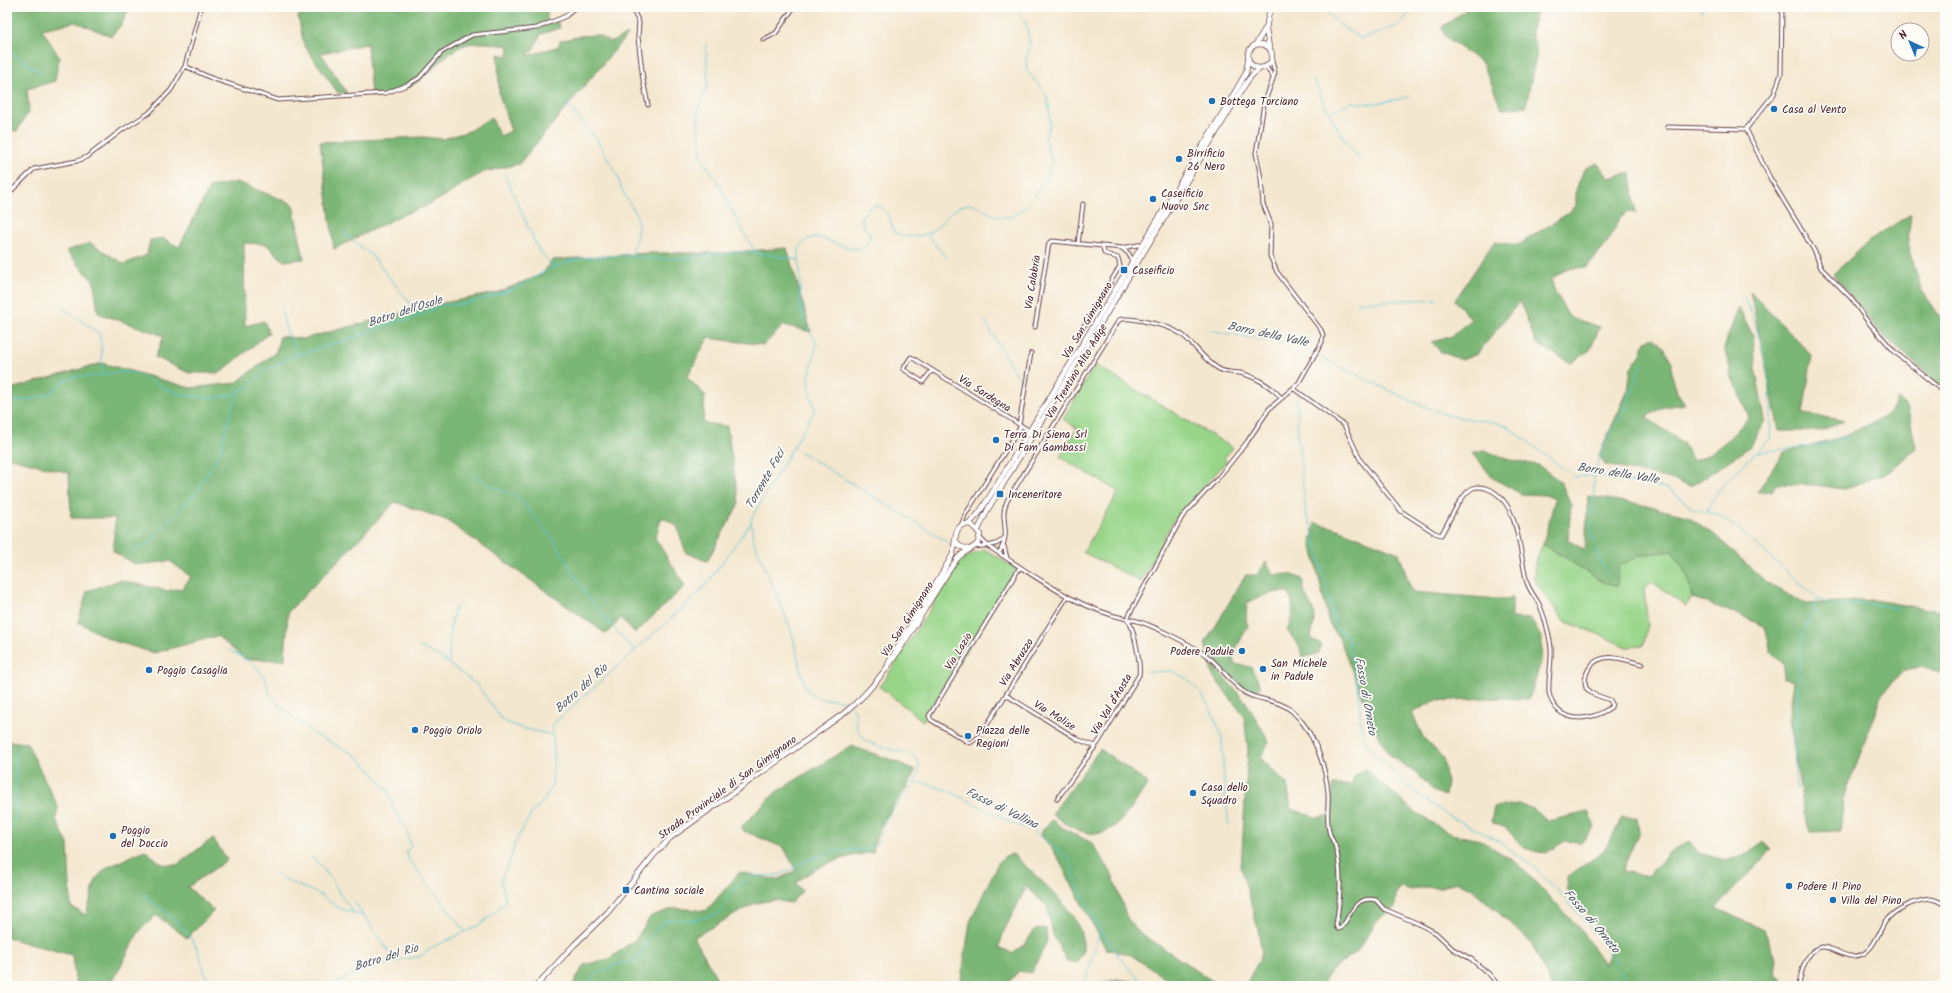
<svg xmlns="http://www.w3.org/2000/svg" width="1952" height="993" viewBox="0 0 1952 993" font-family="Kalam,sans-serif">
  <rect width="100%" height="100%" fill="#fdfcf7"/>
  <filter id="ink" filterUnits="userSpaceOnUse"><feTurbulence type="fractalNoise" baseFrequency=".025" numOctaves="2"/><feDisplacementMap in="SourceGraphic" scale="8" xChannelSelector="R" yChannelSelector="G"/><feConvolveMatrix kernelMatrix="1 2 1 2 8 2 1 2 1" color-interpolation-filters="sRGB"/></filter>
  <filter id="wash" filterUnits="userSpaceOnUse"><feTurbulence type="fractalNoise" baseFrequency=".012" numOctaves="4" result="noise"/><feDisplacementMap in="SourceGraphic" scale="16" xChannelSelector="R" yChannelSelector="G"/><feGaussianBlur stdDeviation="0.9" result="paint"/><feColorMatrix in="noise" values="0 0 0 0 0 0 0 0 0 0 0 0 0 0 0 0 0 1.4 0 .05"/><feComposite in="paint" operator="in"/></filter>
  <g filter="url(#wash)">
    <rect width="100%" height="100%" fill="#f4e7cf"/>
    <!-- green -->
    <path fill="#98d589" stroke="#717a5a" d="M 1095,365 L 1233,448 L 1224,458 L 1227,461 L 1173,521 L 1141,582 L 1083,552 L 1119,492 L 1060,457 L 1077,428 L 1063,419 Z
      M 1543,544 L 1603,582 L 1617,586 L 1618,566 L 1641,555 L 1672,551 L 1687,574 L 1692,597 L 1686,606 L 1651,581 L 1644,590 L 1648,625 L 1643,646 L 1626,647 L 1603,636 L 1564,621 L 1534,580 L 1535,562 Z
      M 983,550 L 986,550 L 1015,568 L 1016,570 L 923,721 L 880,687 L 960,562 L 968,556 Z"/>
    <!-- forest -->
    <path fill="#7ab675" stroke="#626a50" d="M 7,7 L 130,7 L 121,25 L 111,36 L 75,22 L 42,29 L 59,57 L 55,81 L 27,89 L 29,111 L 17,131 L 7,130 Z
      M 329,7 L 547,7 L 547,25 L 557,21 L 560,28 L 541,34 L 534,48 L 527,56 L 559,46 L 560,41 L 580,36 L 597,35 L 611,42 L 628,34 L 519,164 L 484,172 L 464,183 L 449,194 L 424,207 L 402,215 L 334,249 L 320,142 L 423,137 L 443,139 L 469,131 L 491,117 L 500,136 L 511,131 L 499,94 L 498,54 L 508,56 L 509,46 C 498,45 486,42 475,43 C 452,44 437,67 420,80 C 405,91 389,94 371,96 L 367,44 L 321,53 L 347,93 L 338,93 L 304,45 L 298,16 Z
      M 1466,7 L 1539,7 L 1531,32 L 1537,51 L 1526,106 L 1502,109 L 1483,64 L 1445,36 L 1442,27 L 1465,11 Z
      M 1597,163 L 1609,178 L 1631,173 L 1636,213 L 1628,212 L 1620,218 L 1609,240 L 1587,267 L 1567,269 L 1551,279 L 1554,289 L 1569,317 L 1600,327 L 1590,350 L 1571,363 L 1536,343 L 1520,301 L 1477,354 L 1462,360 L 1441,352 L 1432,342 L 1452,336 L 1471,319 L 1455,300 L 1494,242 L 1518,245 L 1567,214 L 1576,206 L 1576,190 L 1584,169 Z
      M 237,182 L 293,204 L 304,259 L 284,261 L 266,244 L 244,243 L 245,326 L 264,321 L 269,333 L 220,373 L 189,373 L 155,357 L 164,336 L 98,313 L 94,282 L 66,251 L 90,243 L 124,264 L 147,255 L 150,240 L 162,238 L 179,247 L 210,187 Z
      M 1911,214 L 1908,242 L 1921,289 L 1945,324 L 1945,389 L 1883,336 L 1833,274 L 1873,238 Z
      M 787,248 L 811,332 L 784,325 L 764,345 L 708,338 L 687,377 L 705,395 L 703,423 L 727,426 L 739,504 L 707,561 L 686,553 L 677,526 L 662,517 L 655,538 L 685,586 L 635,633 L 621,618 L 606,634 L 446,520 L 395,502 L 288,612 L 285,660 L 245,659 L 217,636 L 154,653 L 111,640 L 78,622 L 87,591 L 120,580 L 167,591 L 183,588 L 191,577 L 170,561 L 136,565 L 113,551 L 115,518 L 71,518 L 69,473 L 7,457 L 7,390 L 102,363 L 191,388 L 236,383 L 276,352 L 280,336 L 303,339 L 428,306 L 496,293 L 543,274 L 552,260 L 647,253 L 721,253 Z
      M 1750,291 L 1812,356 L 1803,414 L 1844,420 L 1821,431 L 1779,431 Z
      M 1738,307 L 1753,335 L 1756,372 L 1765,420 L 1751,446 L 1690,487 L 1675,480 L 1605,465 L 1599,455 L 1628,390 L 1631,368 L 1641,354 L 1645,341 L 1654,338 L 1663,346 L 1672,362 L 1672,375 L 1677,392 L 1685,404 L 1664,407 L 1646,417 L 1683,443 L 1693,461 C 1715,455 1734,434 1749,417 L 1730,373 C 1731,364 1724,354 1725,346 C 1728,333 1735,320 1738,307 Z
      M 1898,398 L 1908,409 L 1916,448 L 1889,472 L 1844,489 L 1816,485 L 1776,484 L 1772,491 L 1757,492 L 1784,452 L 1842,437 L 1889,415 Z
      M 1484,450 L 1506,459 L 1538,465 L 1561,482 L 1571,505 L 1568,540 L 1585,550 L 1588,496 L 1638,504 L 1687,516 L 1715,535 L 1766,582 L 1805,604 L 1874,600 L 1945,612 L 1945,673 L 1920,667 L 1904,670 L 1882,694 L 1844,798 L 1840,831 L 1810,832 L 1804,813 L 1789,717 L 1794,681 L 1783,679 L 1784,665 L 1771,652 L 1765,627 C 1742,615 1716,607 1692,597 L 1687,574 L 1672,551 L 1641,555 L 1619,566 L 1617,587 L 1603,582 L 1543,544 L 1555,499 L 1545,495 L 1521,494 L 1493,478 L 1472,453 Z
      M 1315,523 L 1335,528 L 1399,553 L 1412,592 L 1499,599 L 1512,598 L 1512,618 L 1531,619 L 1542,639 L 1541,661 L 1529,699 L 1490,698 L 1434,701 L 1412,713 L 1423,737 L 1443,758 L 1447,782 L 1445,796 L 1435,792 L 1414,772 L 1390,755 L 1376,731 L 1339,638 L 1329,624 L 1311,542 Z
      M 1266,562 L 1274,575 L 1290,574 L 1302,579 L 1305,594 L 1315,614 L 1311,639 L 1321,644 L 1319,653 L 1303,658 L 1300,648 L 1287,630 C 1293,616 1295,606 1288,592 C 1272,591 1261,596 1247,603 L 1246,619 L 1248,626 L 1233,654 L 1234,664 L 1251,667 L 1261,687 L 1254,694 L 1244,691 L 1207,652 L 1205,643 C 1220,621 1231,597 1246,575 L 1257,575 Z
      M 1210,666 L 1214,666 L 1246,702 L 1269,741 L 1261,758 L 1287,784 L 1291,809 L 1318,818 L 1330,815 L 1333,785 L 1352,785 L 1354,777 L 1365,769 L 1415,812 L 1451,834 L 1480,840 L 1517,863 L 1580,929 L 1605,965 L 1612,948 L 1603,933 L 1568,891 L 1567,877 L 1604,851 L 1622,817 L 1637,817 L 1639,832 L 1622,871 L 1648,876 L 1667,855 L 1689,841 L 1699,853 L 1726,860 L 1743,856 L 1763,842 L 1771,850 L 1716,908 L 1764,930 L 1777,960 L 1775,973 L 1787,986 L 1551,986 L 1531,942 L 1471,888 L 1457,882 L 1438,888 L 1424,887 L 1412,890 L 1400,887 L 1396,894 L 1395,908 L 1384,915 L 1375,924 L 1358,950 L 1331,971 L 1321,986 L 1243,986 L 1249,979 L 1262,954 L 1258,929 L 1241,868 L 1248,750 L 1244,716 L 1213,676 Z
      M 7,741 L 27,743 L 58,807 L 56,820 L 68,844 L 71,907 L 86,915 L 96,879 L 106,868 L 145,850 L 162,864 L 177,865 L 213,838 L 227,860 L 188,887 L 214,911 L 187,938 L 156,915 L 138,933 L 114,979 L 76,986 L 72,955 L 25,943 L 7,937 Z
      M 851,746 L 895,761 L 915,770 C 904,800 876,819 873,852 C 845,857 818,863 796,883 L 802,891 L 791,903 L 775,900 L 756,903 L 694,937 L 721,986 L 572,986 L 584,965 L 609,959 L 636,939 L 651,916 L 675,908 L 706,911 L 740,872 L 777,880 L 796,870 L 784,848 L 744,831 L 741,827 L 776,792 Z
      M 1100,749 L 1148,783 C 1120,827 1103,854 1052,814 Z
      M 1518,804 L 1534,809 L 1547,821 L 1588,812 L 1595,826 L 1582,842 L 1565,841 L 1546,853 L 1538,852 L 1524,848 L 1506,828 L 1491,822 L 1494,807 Z
      M 1052,820 L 1063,828 L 1092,843 L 1112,874 L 1127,918 L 1139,932 L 1220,986 L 1176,986 L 1131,955 L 1106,949 L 1055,853 L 1040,833 Z
      M 1013,854 C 1036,878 1085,913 1083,949 C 1083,954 1078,959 1076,963 L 1067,961 L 1053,935 L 1047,907 L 1024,884 L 1025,890 L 1004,931 L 999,947 L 1012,953 L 1025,944 L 1035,929 L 1046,928 L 1047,941 L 1032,973 L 1019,971 L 1005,986 L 960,986 L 970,922 L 998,863 L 1005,856 Z
      M 1116,979 L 1145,983 L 1150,986 L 1097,986 Z"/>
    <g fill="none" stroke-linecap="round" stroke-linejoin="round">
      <!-- stream -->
      <path stroke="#5dc6d9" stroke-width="1" d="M 106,7 L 106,8
        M 1700,7 L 1702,12
        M 1327,12 L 1337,23 L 1361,39 L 1400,25 L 1413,7
        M 306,15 L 350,7
        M 706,45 L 708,85 L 698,109 L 698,125 L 702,158 L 720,185 L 734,215 L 755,252
        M 7,50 L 42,74
        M 1314,80 C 1324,105 1341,138 1359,158
        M 566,103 L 596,138 L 617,175 L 622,190 L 637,216 L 638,230 L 632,255
        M 1331,112 L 1351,102 L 1371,104 L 1409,97
        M 504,173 L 539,251 L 554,267
        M 343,232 L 372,256 L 420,315
        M 928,235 L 946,258
        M 1356,302 L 1437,299
        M 281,307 L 286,330 L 299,353
        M 63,308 L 100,334 L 103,374
        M 985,321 L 1013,370 L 1021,379
        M 1207,330 L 1300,346 L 1313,354
        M 1316,355 C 1357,374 1399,397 1441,413 C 1463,421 1486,418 1507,426 L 1575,477 L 1594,475 L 1669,489 L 1693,509 L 1719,515 L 1743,533 L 1818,599 C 1836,608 1846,605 1865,604 C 1876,604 1889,607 1900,609
        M 1297,395 L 1298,438 L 1306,515 L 1311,525 L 1336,628 L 1347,635 L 1360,700 L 1360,723 L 1364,740 L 1376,755 L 1407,786 L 1423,798 L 1447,815 L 1497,840 L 1538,870 L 1580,915 L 1609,952 L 1630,986
        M 7,402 L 31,399 L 47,395 L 63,382 L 76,376 L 88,377 L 119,372 L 136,373 L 164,388 L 182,395 L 211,398 L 228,396 L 250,385 L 263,373 L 290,357 L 349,339 L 395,322 L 411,319 L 428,312 L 440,305 L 464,304 L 493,296 L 518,287 L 547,270 L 567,262 L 583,258 L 622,255 L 657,259 L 683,259 L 731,252 L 753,252 L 799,260
        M 794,448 L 951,544
        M 1758,452 L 1826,444 L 1847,436
        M 474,475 L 494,487 L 519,498 L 554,540 L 585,593 L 605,618 L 635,651
        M 1707,511 C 1719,481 1749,462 1770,439 C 1774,387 1764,347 1746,299
        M 131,551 L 147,544 L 195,494 L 219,454 L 235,398 L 239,392
        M 1608,575 L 1599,559 L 1591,532 L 1591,511 L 1594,494 L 1594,475 L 1605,443 L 1625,410 L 1642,363
        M 420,647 L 440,657 L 477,685 L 503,721 L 522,728 L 552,735
        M 229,650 L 254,664 L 264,677 L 270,694 L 280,706 L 313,733 L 355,755 L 368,767 L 388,790 L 394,808 L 407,831 L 411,847 L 406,852 L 408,859 L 465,931
        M 449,662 L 450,629 L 455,607
        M 1148,672 L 1172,671 L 1187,679 L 1201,693 L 1212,712 L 1222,738 L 1224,783 L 1229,826
        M 850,705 C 837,692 820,709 805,687 L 791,630 L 753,539 L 751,519 L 815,410 L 810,393 L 809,378 L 817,343 L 808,329 L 801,312 L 799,250 C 813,217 849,263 866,244 C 869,241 870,238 870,233 C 857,222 860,212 875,205 C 891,208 889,222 895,233 C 902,236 908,237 916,236 C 941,234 942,214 962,206 C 975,200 984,212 996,216 C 1023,226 1044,183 1052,163 L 1045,138 L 1050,124 L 1049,105 L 1046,94 L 1027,71 L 1026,59 L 1030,47 L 1027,26 L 1016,7
        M 915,783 L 924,783 L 947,790 L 1014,824 L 1032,830 L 1070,860 L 1077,884 L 1097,926 L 1123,962 L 1146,986
        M 1796,789 L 1794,747 L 1801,646 L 1803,633 L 1818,599
        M 7,832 L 15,821 L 17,750
        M 312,856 L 334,882 L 339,893 L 353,912
        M 275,873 L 290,882 L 321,895 L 338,908 L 364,916
        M 145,895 C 161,909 183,924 194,943 C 202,957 202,973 212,986
        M 355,903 L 396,962
        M 333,986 L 345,977 L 404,959 L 419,957 L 433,947 L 481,924 L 506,902 L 501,879 L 511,858 L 515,843 L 531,814 L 545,799 L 552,784 L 554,752 L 552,725 L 698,594 C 718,572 732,546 751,523
        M 588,986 L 595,975 L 615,965 L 638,960 L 650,936 L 665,920 L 694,920 L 718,914 L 734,889 L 752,876 L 779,875 L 812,858 L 834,852 L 866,849 L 877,844 C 881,835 883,826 887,818 C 896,802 939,767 908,753 C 891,749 864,748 857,728 C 855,721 858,714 853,707
        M 1084,986 L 1100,931"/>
    </g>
  </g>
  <g filter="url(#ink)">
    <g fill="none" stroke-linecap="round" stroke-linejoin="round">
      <!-- street casing -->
      <g stroke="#643d44" stroke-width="5">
        <path id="street" d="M 631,7 L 639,22 L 638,37 L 643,80 L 648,105
          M 763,40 L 776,33 L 794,7
          M 1272,61 L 1275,73 L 1264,104 L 1256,153 L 1261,178 L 1263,204 L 1271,224 L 1270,256 L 1277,272 L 1321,330 L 1323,335 L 1322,342 L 1298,384 L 1269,409 L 1247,442 L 1218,478 L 1182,517 L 1127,619 C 1145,620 1196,647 1211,659 C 1221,668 1228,678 1238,687 C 1252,702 1276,697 1292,711 C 1314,731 1325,764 1328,792 C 1329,805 1326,818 1329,831 C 1330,836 1333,841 1335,845 C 1343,871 1340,900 1336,926 L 1338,929 L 1341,928 C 1352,915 1354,895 1376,900 L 1384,909 L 1419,924 L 1436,933 L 1453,949 L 1471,959 L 1489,974 L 1499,986
          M 185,66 L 211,78 L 278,100 L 386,93 L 407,85 L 419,78 L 442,52 L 472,35 L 537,28 L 566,16 L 575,7
          M 1266,67 L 1273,77
          M 1667,127 L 1746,129 L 1774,94 L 1781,74 L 1782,7
          M 1746,129 L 1770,178 L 1815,252 L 1821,268 L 1851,298 L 1868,322 L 1895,352 L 1945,393
          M 7,195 L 34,169 L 77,161 L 87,157 L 122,130 L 149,113 L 171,90 L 185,66 L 201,7
          M 1078,244 L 1083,204
          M 1122,248 L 1129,254 L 1132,262
          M 1035,327 L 1049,243 L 1052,241 L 1122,248 L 1143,244
          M 1079,334 L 1120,266 L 1118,258 L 1104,253 L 1103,247
          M 932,370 L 923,382 L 903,369 L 911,357 L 1030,431
          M 1294,389 L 1344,425 L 1361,461 L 1401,511 L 1435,533 L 1441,535 C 1448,524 1461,493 1473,488 C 1479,486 1483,487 1488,489 C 1520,501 1519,554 1527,583 C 1530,591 1535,597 1539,604 C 1544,614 1550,637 1551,648 C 1552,663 1548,678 1549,693 C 1556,724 1590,723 1611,707 L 1612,704 L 1610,700 L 1593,694 L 1586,688 C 1584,680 1585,674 1590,667 C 1602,650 1625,660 1642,664
          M 1019,425 L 1031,353
          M 961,526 L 965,515 L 1021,426
          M 980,538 L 989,547 C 1034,575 1075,608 1127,619 C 1134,626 1141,665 1139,675 L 1100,740 L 1057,799
          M 1004,546 L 1007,558
          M 974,547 C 986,545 996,548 1005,537
          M 999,553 C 1013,530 998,521 1007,501 L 1119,320 C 1126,317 1135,320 1143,321 C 1156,324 1169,326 1181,334 C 1195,344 1203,360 1219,369 C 1226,373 1232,372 1240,373 C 1254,376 1273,387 1281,398
          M 1020,567 L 929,716 L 931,720 L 970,743 L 980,736 L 1067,597
          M 1006,695 L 1079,740 L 1095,746
          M 1799,986 C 1801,970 1809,939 1831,949 C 1842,953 1850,960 1863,954 C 1874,948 1879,932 1885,922 C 1894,909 1916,900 1931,899 C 1935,899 1941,903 1945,904"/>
      </g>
      <!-- secondary casing -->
      <g stroke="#643d44" stroke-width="6">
        <path id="secondary" d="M1248 56a12 12 0 1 1 24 0a12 12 0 1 1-24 0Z
          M 1256,44 L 1265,29
          M 1269,47 L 1266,29 L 1270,7
          M 969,524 L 979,513 L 995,488 L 1228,104 L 1246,73 L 1248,60
          M 978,530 L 988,509 L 1246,83 L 1252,75 L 1261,68
          M 956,541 L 959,546 L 968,549
          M 536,986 L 574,945 L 608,912 L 653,856 L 670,838 L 843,714 C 892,677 921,609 957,559 C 963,551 972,550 978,543 L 980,534 L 972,525 C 951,520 957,544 952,556 L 888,664"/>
      </g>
      <!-- street -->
      <use href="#street" stroke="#fff" stroke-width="3"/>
      <!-- secondary -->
      <use href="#secondary" stroke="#fff" stroke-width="4.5"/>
    </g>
  </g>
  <!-- markers -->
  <g fill="#1f6fb2" stroke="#fdfcf7" stroke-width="1.5">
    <circle cx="1212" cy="101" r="4"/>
    <circle cx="1774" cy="109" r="4"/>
    <circle cx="1179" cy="159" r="4"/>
    <circle cx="1153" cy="199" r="4"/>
    <rect x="1120" y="266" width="8" height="8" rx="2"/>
    <circle cx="996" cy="440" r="4"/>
    <rect x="996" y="490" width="8" height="8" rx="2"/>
    <circle cx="1242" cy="651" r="4"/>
    <circle cx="1263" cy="669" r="4"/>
    <circle cx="149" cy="670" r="4"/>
    <circle cx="415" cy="730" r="4"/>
    <circle cx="968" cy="736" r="4"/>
    <circle cx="1193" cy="793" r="4"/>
    <circle cx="113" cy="836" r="4"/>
    <circle cx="1789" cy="886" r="4"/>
    <rect x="622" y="886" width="8" height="8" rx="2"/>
    <circle cx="1833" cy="900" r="4"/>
  </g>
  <g text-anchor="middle" stroke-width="3.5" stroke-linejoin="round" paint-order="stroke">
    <!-- poi labels -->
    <g font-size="11" fill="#4a1f2b" stroke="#fdfcf7" text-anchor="start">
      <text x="1220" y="105">Bottega Torciano</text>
      <text x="1782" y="113">Casa al Vento</text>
      <text x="1187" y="157">Birrificio<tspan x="1187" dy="13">26 Nero</tspan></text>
      <text x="1161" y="197">Caseificio<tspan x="1161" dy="13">Nuovo Snc</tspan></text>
      <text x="1132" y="274">Caseificio</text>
      <text x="1004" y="438">Terra Di Siena Srl<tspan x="1004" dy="13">Di Fam Gambassi</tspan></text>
      <text x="1008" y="498">Inceneritore</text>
      <text x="1234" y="655" text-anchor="end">Podere Padule</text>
      <text x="1271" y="667">San Michele<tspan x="1271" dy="13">in Padule</tspan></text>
      <text x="157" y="674">Poggio Casaglia</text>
      <text x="423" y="734">Poggio Oriolo</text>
      <text x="976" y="734">Piazza delle<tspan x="976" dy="13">Regioni</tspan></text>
      <text x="1201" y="791">Casa dello<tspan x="1201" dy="13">Squadro</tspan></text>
      <text x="121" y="834">Poggio<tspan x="121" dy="13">del Doccio</tspan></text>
      <text x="1797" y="890">Podere Il Pino</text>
      <text x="634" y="894">Cantina sociale</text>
      <text x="1841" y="904">Villa del Pino</text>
    </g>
    <!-- street labels -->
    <g font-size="11" fill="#4a1f2b" stroke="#fdfcf7">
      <text transform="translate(1032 282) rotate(-81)" y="4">Via Calabria</text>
      <text transform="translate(1087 320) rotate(-59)" y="4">Via San Gimignano</text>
      <text transform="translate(1076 371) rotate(-59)" y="4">Via Trentino Alto Adige</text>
      <text transform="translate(985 393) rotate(32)" y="4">Via Sardegna</text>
      <text transform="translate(907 619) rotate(-57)" y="4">Via San Gimignano</text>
      <text transform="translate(958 651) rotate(-58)" y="4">Via Lazio</text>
      <text transform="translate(1016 662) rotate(-58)" y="4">Via Abruzzo</text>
      <text transform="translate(1111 704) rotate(-59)" y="4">Via Val d'Aosta</text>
      <text transform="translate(1055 715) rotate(32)" y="4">Via Molise</text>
      <text transform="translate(727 787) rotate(-36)" y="4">Strada Provinciale di San Gimignano</text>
    </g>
    <!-- water labels -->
    <g font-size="12" font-style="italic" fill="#515968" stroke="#fdfcf7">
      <text transform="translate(405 311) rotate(-18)" y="4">Botro dell'Osole</text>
      <text transform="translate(1268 334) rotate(12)" y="4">Borro della Valle</text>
      <text transform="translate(1618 473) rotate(9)" y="4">Borro della Valle</text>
      <text transform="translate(765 479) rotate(-60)" y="4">Torrente Foci</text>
      <text transform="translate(581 688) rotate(-42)" y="4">Botro del Rio</text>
      <text transform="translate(1366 696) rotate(80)" y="4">Fosso di Orneto</text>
      <text transform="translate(1002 808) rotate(26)" y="4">Fosso di Vallina</text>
      <text transform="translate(1592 921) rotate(50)" y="4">Fosso di Orneto</text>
      <text transform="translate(386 957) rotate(-17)" y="4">Botro del Rio</text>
    </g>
  </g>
  <!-- margin -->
  <rect width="1952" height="993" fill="none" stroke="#fdfcf7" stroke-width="24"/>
  <!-- north arrow -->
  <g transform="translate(1910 42) rotate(316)"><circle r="19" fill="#fdfcf7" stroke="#b5a4a5"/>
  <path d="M0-3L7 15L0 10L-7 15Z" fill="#1f6fb2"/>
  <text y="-6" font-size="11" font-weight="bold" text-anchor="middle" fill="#4a1f2b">N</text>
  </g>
</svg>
